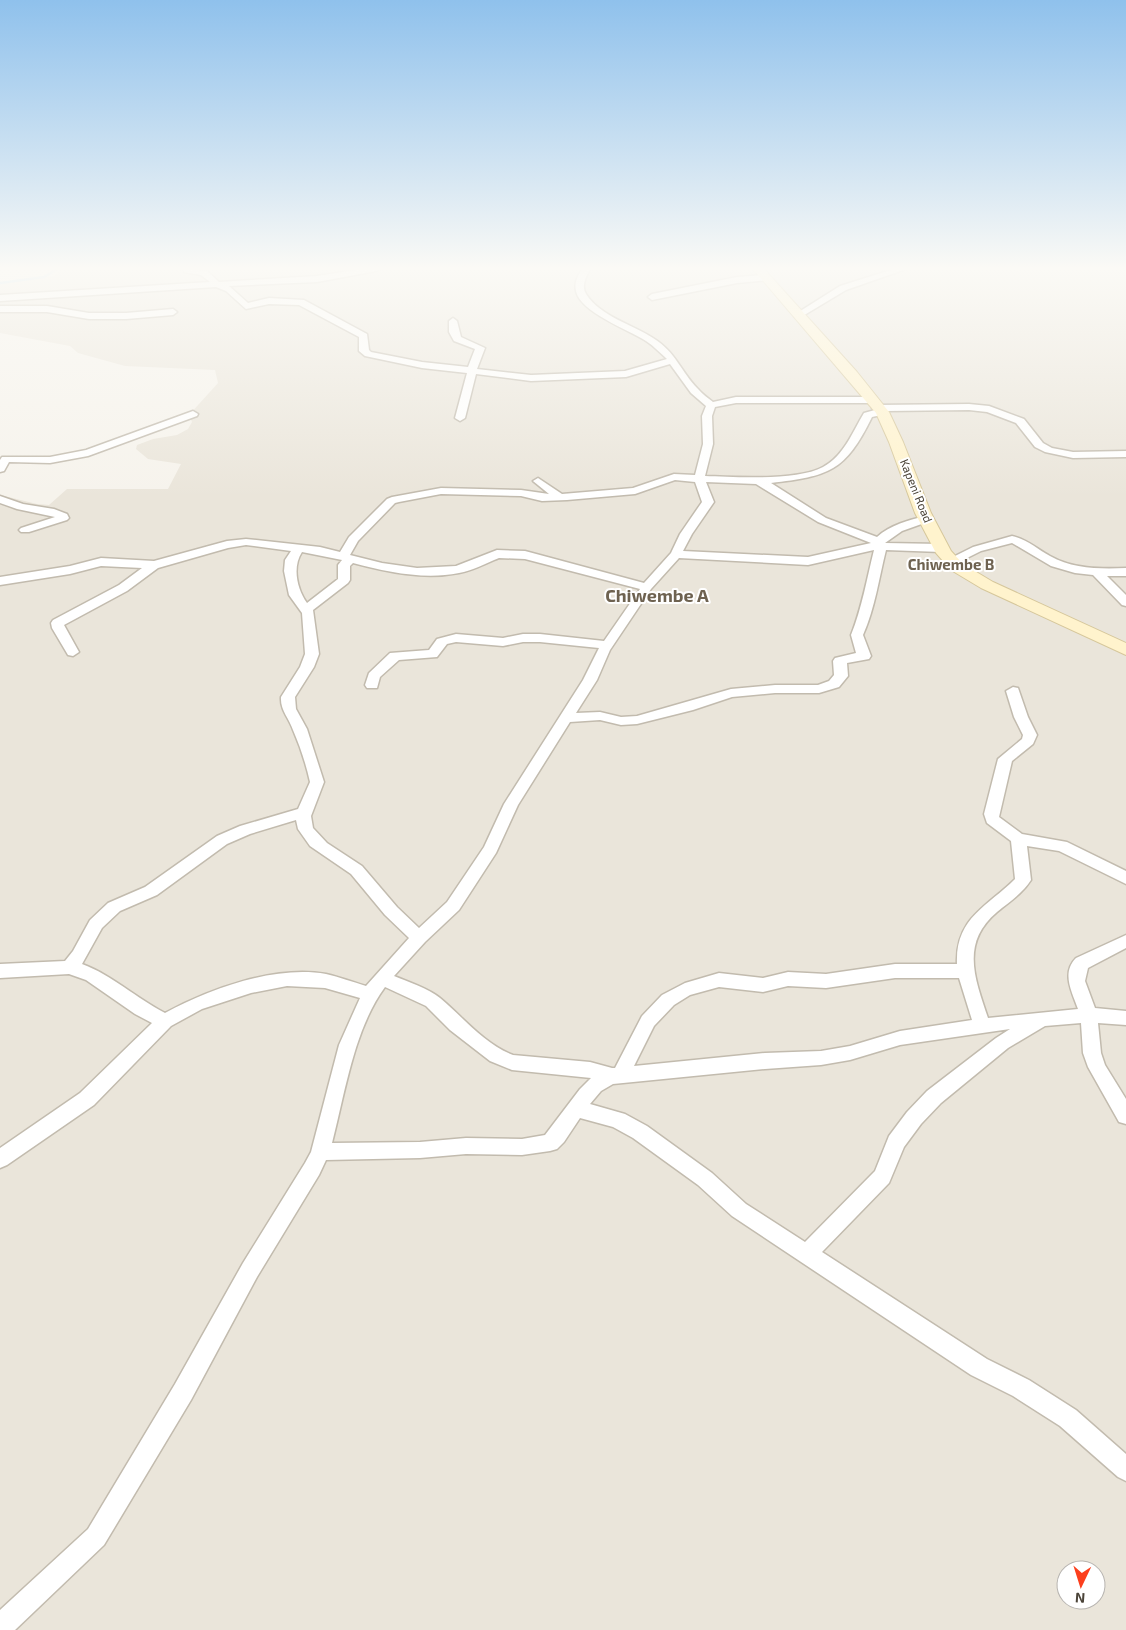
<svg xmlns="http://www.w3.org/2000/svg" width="1126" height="1630" viewBox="0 0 1126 1630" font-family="'Exo 2',sans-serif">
  <rect width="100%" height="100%" fill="#f6f3ec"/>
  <!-- residential -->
  <path fill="#eae5da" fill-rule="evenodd" d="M 63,269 L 1126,269 L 1126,1630 L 0,1630 L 0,495 L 37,504 L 49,505 L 67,489 L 168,489 L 181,464 L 148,459 L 136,449 L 137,445 L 153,439 L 177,435 L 188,429 L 192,422 L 189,415 L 218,383 L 215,370 L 125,366 L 78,353 L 70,346 L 0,333 L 0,283 L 54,276 ZM 1066,1570 L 1096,1570 L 1096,1600 L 1066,1600 Z"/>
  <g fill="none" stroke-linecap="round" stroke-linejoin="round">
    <!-- stream -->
    <path stroke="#a9d4f2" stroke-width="2.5" d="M 0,283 L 44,277 L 57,269"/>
    <!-- street casing -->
    <g stroke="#c2bbae" stroke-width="3">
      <path id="street" d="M 184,269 L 207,271 L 219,282 L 317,276 L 362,269 L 380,269 L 376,271 L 317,282 L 229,286 L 248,303 L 269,298 L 304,300 L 367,334 L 369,350 L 371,352 L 422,362 L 468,367 L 475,349 L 454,341 L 449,332 L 449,321 L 453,318 L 457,321 L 461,337 L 485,348 L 477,369 L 531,375 L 625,371 L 667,359 C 660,353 654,346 646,341 C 629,330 580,312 576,291 C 574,282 578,276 582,269 L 590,269 C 586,277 581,286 586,294 C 601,317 632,324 653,338 C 676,352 681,372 698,389 C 702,394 708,398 713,402 L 736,397 L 870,397 L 875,400 L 870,403 L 736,403 L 715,407 L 712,416 L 713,444 L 705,476 C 735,477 797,481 823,467 C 844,456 853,431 864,413 L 875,410 L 872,408 L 877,405 L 969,404 L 989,406 L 1024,419 L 1043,443 L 1052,448 L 1073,452 L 1126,451 L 1126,457 L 1073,458 L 1045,452 L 1035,447 L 1016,423 L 987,412 L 969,410 L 886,411 L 886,414 L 872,417 C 845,472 829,476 771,483 L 826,518 L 877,537 C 890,525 909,520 926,516 L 930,517 L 932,519 L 930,521 L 902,531 L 885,543 L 941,544 L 947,548 L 941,552 L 886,550 C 879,578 875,608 863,635 L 871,656 L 869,659 L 847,663 L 848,676 L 839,687 L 819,693 L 775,693 L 732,697 L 693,710 L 637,724 L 621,725 L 600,720 L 570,722 L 518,805 L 496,853 L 459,910 L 425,942 L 394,976 C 408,982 428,988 440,998 C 463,1017 484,1044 513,1055 L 590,1062 L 612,1068 L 615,1068 L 642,1016 L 662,995 L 685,983 L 719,973 L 763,978 L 788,972 L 826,974 L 895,964 L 957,964 C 955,918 987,907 1015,879 L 1011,841 L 987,823 L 984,814 L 998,759 L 1022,739 L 1023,735 L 1014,717 L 1006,691 L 1013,687 L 1018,688 L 1028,717 L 1037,735 L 1033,744 L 1012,761 L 999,817 L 1022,834 L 1067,842 L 1126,871 L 1126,884 L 1059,851 L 1027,846 L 1031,880 C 1023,893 1009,902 997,912 C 960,943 975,979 988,1018 L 1078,1009 C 1072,992 1061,973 1076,958 L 1126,935 L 1126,948 L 1088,968 L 1085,981 L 1095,1008 L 1126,1011 L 1126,1025 L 1098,1023 L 1101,1053 L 1105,1065 L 1126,1099 L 1126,1124 L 1119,1122 L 1088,1067 L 1083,1053 L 1081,1023 L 1045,1026 L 1008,1048 L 941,1103 L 921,1124 L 904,1147 L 889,1183 L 822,1252 L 987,1359 L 1029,1380 L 1076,1410 L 1126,1454 L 1126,1481 L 1118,1477 L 1060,1426 L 1013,1396 L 971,1375 L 732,1216 L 698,1185 L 633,1138 L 613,1127 L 580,1118 L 564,1142 L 557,1149 L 550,1151 L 522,1155 L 466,1154 L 420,1158 L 326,1160 L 319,1175 L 257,1277 L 191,1400 L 104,1545 L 15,1630 L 0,1630 L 0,1610 L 88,1529 L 175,1384 L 243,1263 L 305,1163 L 311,1152 L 339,1045 L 360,998 L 325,988 L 287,986 L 251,993 L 202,1009 L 171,1026 L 94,1105 L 7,1165 L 0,1168 L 0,1148 L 80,1093 L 152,1023 L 135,1014 L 86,980 L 69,974 L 0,978 L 0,964 L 65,961 L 73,951 L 90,920 L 108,903 L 145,887 L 217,836 L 240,826 L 298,809 L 310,782 C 306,764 300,746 293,730 C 289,718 280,710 281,697 L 300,667 L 305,654 L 302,613 L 289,595 L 284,571 L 285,560 L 291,551 L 246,545 L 228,548 L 158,568 L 127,591 L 64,625 L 79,652 L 73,656 L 68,655 L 52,628 L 51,623 L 53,620 L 119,585 L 142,568 L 101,566 L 70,574 L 0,585 L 0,577 L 70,566 L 101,558 L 154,561 L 227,541 L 246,539 L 320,547 L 340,552 L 349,537 L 387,499 L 392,497 L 441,488 L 521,490 L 549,494 L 533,481 L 538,478 L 562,494 L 633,488 L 674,474 L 695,475 L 703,444 L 702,416 L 706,406 L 691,393 L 670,364 L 626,377 L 531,381 L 476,374 L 465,418 L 460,421 L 455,418 L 467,373 L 422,368 L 365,356 L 359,351 L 359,337 L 299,305 L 269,304 L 246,309 L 226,291 L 216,287 L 0,301 L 0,295 L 210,282 L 201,275 L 184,272 ZM 675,480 L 695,482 L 702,502 L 680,534 L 671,553 L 644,583 L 525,551 L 497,550 L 456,566 L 417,568 L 382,563 L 350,555 L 358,541 L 395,503 L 399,502 L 441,494 L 521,496 L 542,501 L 567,500 L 635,494 ZM 706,482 L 756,484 L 818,522 L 871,543 L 808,557 L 683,551 L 692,534 L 714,502 ZM 874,550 C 867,578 862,608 851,635 L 856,653 L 835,658 L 833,661 L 834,675 L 829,681 L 818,685 L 775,685 L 731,689 L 637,716 L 621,717 L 600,712 L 576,713 L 597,680 L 610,650 L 651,589 L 679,558 L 808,565 ZM 302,552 L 342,560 L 338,565 L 338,579 L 307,603 C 297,589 292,567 302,552 ZM 499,558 L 525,559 L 640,589 L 604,641 L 540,634 L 523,634 L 503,638 L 456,634 L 437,639 L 429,650 L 390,653 L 369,673 L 365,685 L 367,688 L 377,688 L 380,677 L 399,660 L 437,657 L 447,644 L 456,642 L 503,646 L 523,642 L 540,642 L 599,648 L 583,680 L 504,804 L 484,847 L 447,902 L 419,928 L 397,907 L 362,866 L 327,843 L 313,828 L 311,816 L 324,782 L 307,729 L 296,709 L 295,697 L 314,667 L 319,654 L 313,610 L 348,583 L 350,580 L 350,566 L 353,563 C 387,572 424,580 459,573 C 472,571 486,563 499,558 ZM 296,820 L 298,829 L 310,846 L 351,874 L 385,915 L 409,938 L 366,986 C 353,982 339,977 326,974 C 275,965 209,989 165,1013 C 136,998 112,975 82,964 L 102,928 L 120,911 L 157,895 L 227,844 L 250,834 ZM 895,978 L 959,978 L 972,1020 L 900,1031 L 850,1046 L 821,1051 L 765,1053 L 634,1066 L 654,1026 L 674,1005 L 690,995 L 719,987 L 763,992 L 788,986 L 826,988 ZM 385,987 L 426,1006 L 450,1030 L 490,1061 L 512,1070 L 591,1078 L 580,1089 L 545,1135 L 522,1139 L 466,1138 L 420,1142 L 332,1143 C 345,1093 354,1029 385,987 ZM 1010,1029 L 996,1038 L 927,1091 L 907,1112 L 889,1136 L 875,1171 L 805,1242 L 746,1204 L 712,1173 L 647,1126 L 625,1114 L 590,1104 L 601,1091 L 613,1084 L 765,1069 L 821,1065 L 850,1060 L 900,1045 Z
        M 894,269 L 906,269 L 846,290 L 801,317 L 795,317 L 794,315 L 840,286 Z
        M 765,275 L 769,278 L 768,280 L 737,283 L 652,300 L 648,297 L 652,294 L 737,277 Z
        M 0,306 L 47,306 L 89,313 L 126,313 L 173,309 L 177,312 L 173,315 L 126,319 L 89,319 L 47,312 L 0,312 Z
        M 193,411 L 198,414 L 197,416 L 88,456 L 50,463 L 9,462 L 4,471 L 0,472 L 0,460 L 2,457 L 50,457 L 86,450 Z
        M 0,496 L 23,504 L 54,509 L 67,514 L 69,518 L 67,520 L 29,532 L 21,532 L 19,530 L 21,528 L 55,517 L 17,509 L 0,503 Z
        M 1012,536 C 1027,539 1037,549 1050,556 C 1073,569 1100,569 1126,568 L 1126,576 L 1107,576 L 1126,595 L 1126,606 L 1122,605 L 1093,575 L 1075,573 L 1051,566 L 1012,543 L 981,551 L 955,564 L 951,565 L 945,561 L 973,547 Z"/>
    </g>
    <!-- secondary casing -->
    <g stroke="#d6c79b" stroke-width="2">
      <path id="secondary" d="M 753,269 L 764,269 L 857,372 L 889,412 L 903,442 L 931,513 L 951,551 L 963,564 L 993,582 L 1126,643 L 1126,655 L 981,588 L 951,570 L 936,553 L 915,513 L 889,442 L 876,413 Z"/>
    </g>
    <!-- street -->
    <use href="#street" fill="#fff" fill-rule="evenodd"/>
    <!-- secondary -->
    <use href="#secondary" fill="#fff3cd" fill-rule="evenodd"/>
  </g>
  <!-- sky -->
  <linearGradient id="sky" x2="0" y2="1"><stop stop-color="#8fc1ec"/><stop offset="0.54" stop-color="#fbfaf6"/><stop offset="1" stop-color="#fbfaf6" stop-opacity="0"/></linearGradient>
  <rect width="1126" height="497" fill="url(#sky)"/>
  <g text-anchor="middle" stroke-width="4" stroke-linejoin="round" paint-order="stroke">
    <!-- far-street labels -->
    <g font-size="12" fill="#4b4439" stroke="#fff">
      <text transform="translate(916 491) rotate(68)" y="4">Kapeni Road</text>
    </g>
    <!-- far-quarter labels -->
    <g font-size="15" font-weight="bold" fill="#6e6250" stroke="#fff">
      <text x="951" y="570">Chiwembe B</text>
    </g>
    <!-- quarter labels -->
    <g font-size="18" font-weight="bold" fill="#6e6250" stroke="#fff">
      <text x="657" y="602">Chiwembe A</text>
    </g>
  </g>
  <!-- north arrow -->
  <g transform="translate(1081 1585) rotate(184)"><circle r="24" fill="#ffffff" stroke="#b7b4b0"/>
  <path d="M0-4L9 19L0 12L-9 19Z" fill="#fc3f1d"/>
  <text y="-8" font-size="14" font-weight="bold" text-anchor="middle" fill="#4b4439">N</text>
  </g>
</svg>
